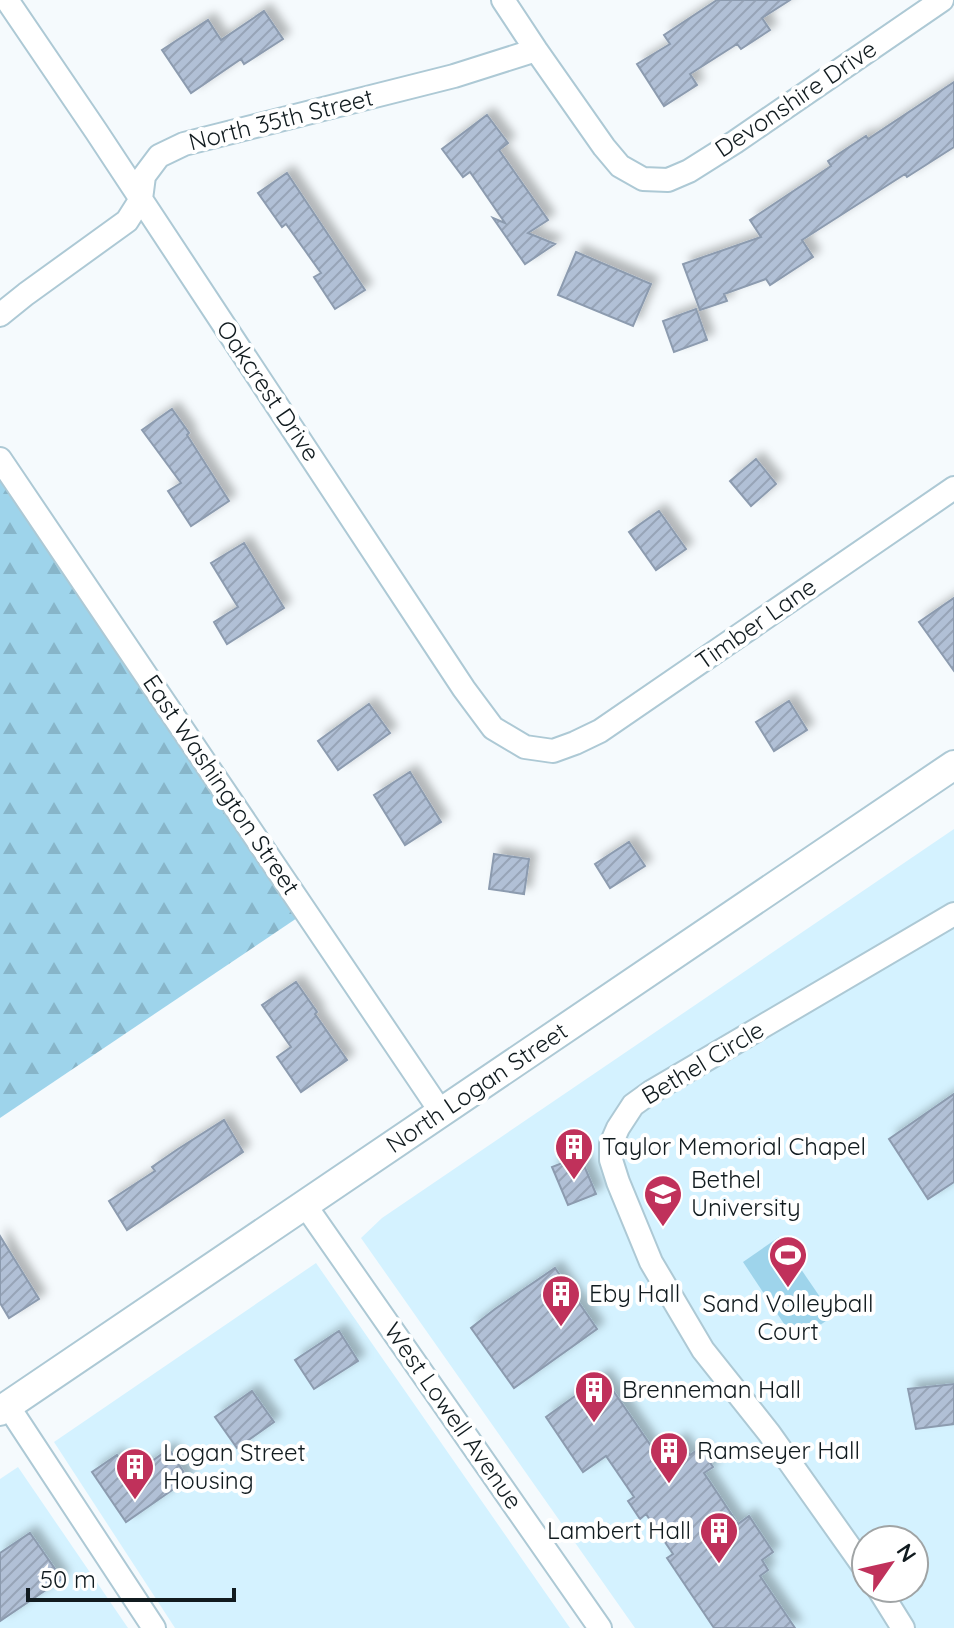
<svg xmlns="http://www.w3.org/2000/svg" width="954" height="1628" viewBox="0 0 954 1628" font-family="Quicksand,sans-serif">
  <defs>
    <pattern id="forest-firs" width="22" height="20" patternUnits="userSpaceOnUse" patternTransform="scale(2)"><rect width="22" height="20" fill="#9ed4eb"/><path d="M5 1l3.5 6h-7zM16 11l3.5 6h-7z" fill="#87b5c9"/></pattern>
    <pattern id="building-hatch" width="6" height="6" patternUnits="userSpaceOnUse" patternTransform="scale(2)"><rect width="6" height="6" fill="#b1c0d6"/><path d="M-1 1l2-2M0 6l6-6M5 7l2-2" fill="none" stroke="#97a4b7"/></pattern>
    <filter id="shadow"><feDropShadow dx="7" dy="-7" stdDeviation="4" flood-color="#0004"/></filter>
  </defs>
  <rect width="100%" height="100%" fill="#f5fafd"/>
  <!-- built -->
  <path fill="#d4f2ff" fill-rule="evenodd" d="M 954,829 L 954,1628 L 635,1628 L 361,1238 L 382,1218 ZM 866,1540 L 914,1540 L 914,1588 L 866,1588 Z
    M 316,1263 L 570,1628 L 175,1628 L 54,1442 Z
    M 18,1467 L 128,1628 L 0,1628 L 0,1479 Z"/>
  <!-- forest -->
  <path fill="url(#forest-firs)" d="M 0,470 L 303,914 L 0,1118 Z"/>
  <!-- pitch -->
  <path fill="#9ed4eb" d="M 779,1237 L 833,1316 L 796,1342 L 743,1262 Z"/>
  <!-- building -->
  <path fill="url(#building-hatch)" stroke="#8c9baf" stroke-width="2" filter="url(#shadow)" d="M 717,0 L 790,0 L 762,18 L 770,30 L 741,49 L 737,44 L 690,74 L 697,85 L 664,106 L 637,64 L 670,44 L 664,35 Z
    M 264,11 L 283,39 L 244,64 L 241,59 L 191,93 L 162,50 L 208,20 L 221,40 Z
    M 954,82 L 954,147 L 907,177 L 905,174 L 802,240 L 813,257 L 770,285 L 766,279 L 724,294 L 727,301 L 700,310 L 683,264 L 761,237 L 750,220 L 831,166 L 828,161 L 866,136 L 868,139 Z
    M 487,115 L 508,143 L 499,150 L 548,220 L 528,233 L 555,244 L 525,264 L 493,218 L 505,223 L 470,172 L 463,177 L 442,149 Z
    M 287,173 L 365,290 L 335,309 L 314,277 L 321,273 L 286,224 L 282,227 L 258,193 Z
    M 576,252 L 651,284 L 633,326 L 558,295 Z
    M 696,309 L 707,340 L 674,352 L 663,321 Z
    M 172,409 L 189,433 L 187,435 L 229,501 L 191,526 L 168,491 L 181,483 L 142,430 Z
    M 756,459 L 776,484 L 751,506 L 730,481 Z
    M 659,511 L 686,549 L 656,570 L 629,532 Z
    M 244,543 L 284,608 L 227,644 L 214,622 L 238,607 L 211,563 Z
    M 954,598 L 954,671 L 919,622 Z
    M 789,701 L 807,730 L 774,751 L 756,722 Z
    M 369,704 L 390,733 L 338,770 L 318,741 Z
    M 410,772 L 441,822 L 405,845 L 374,795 Z
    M 629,842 L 645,866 L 610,888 L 595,864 Z
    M 494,854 L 529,859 L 524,894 L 489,889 Z
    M 296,982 L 317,1012 L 315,1014 L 347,1060 L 301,1092 L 277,1057 L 291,1047 L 262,1005 Z
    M 954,1094 L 954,1182 L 928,1199 L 889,1139 Z
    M 224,1120 L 243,1152 L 127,1230 L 109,1201 L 155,1171 L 152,1167 L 178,1149 Z
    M 580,1156 L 596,1194 L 568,1205 L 552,1167 Z
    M 0,1236 L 39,1299 L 9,1318 L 0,1303 Z
    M 555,1268 L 597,1329 L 514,1388 L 471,1328 L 495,1309 Z
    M 339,1331 L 358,1361 L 314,1389 L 295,1360 Z
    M 603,1376 L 658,1456 L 680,1440 L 690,1455 L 700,1448 L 713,1467 L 704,1473 L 738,1524 L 749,1516 L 773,1552 L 762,1560 L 768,1570 L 760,1576 L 795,1628 L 714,1628 L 667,1558 L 673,1554 L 646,1514 L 640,1519 L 628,1501 L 634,1497 L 606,1456 L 583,1472 L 546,1417 Z
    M 954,1384 L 954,1424 L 916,1429 L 908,1389 Z
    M 252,1391 L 274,1422 L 237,1448 L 215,1417 Z
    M 169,1449 L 188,1479 L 126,1522 L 92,1472 L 117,1455 L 131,1476 Z
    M 30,1533 L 62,1579 L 0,1621 L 0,1553 Z"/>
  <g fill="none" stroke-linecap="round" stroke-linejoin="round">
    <!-- minor casing -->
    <g stroke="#adc9d5" stroke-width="26">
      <path id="minor" d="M 7,0 L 96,131 L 464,689 L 493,728 L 525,747 L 553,751 L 575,743 L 600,731 L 954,488
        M 503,0 L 536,50 L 604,147 L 620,166 L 643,179 L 668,180 L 689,171 L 735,142 L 942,0
        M 0,315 L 26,294 L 127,221 L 141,199 L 144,176 L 159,156 L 184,144 L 454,76 L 536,50
        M 0,459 L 441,1112
        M 305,1205 L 600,1628
        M 8,1406 L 154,1628
        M 866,1570 L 769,1433 L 703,1350 L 651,1262 L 618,1182 L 611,1160 L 611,1144 L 618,1128 L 633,1105 L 651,1092 L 954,914
        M 878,1588 L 903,1628"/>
    </g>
    <!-- tertiary casing -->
    <g stroke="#adc9d5" stroke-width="32">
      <path id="tertiary" d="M 0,1411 L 954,765"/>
    </g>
    <!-- minor -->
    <use href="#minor" stroke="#fff" stroke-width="22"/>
    <!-- tertiary -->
    <use href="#tertiary" stroke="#fff" stroke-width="28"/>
  </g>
  <!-- icons -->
  <defs>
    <g id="building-pin" transform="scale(2)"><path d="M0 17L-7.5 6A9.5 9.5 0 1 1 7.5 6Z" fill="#c0315b" stroke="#fff"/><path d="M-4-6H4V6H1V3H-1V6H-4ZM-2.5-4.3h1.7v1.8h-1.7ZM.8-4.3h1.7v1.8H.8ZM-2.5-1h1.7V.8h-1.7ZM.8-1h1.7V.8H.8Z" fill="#fff"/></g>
    <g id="university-pin" transform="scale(2)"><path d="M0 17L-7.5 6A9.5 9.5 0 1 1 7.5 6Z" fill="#c0315b" stroke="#fff"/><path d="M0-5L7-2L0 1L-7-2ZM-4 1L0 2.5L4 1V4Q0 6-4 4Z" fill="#fff"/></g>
    <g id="stadium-pin" transform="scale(2)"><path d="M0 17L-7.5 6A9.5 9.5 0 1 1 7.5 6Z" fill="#c0315b" stroke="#fff"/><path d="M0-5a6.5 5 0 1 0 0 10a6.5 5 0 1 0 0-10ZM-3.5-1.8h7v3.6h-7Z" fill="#fff"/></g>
  </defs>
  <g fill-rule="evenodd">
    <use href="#building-pin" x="574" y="1147"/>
    <use href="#university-pin" x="663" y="1194"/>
    <use href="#stadium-pin" x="788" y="1255"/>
    <use href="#building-pin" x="561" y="1294"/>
    <use href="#building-pin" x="594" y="1390"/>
    <use href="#building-pin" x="669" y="1451"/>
    <use href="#building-pin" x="135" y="1467"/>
    <use href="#building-pin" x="719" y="1531"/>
  </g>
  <g text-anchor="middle" stroke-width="8" stroke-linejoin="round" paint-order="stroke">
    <!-- street labels -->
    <g font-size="24" fill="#111b1f" stroke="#fff">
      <text transform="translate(796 99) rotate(-34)" y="8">Devonshire Drive</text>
      <text transform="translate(281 120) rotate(-14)" y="8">North 35th Street</text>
      <text transform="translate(268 391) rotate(56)" y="8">Oakcrest Drive</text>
      <text transform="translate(756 624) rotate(-35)" y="8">Timber Lane</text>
      <text transform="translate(221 785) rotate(56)" y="8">East Washington Street</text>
      <text transform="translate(703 1063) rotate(-31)" y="8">Bethel Circle</text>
      <text transform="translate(477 1088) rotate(-34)" y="8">North Logan Street</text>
      <text transform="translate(453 1416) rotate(55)" y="8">West Lowell Avenue</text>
    </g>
    <!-- poi labels -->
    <g font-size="24" fill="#111b1f" stroke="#fff" text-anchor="start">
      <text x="602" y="1155">Taylor Memorial Chapel</text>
      <text x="691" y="1188">Bethel<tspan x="691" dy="28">University</tspan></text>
      <text x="589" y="1302">Eby Hall</text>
      <text x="788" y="1312" text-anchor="middle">Sand Volleyball<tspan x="788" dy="28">Court</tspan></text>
      <text x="622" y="1398">Brenneman Hall</text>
      <text x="697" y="1459">Ramseyer Hall</text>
      <text x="163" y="1461">Logan Street<tspan x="163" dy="28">Housing</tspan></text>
      <text x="691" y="1539" text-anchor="end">Lambert Hall</text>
    </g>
  </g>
  <!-- north arrow -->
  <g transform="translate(890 1564) rotate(56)"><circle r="38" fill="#ffffff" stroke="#a0a4a5" stroke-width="2"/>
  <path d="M0-6L14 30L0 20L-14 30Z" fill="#c0315b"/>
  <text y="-12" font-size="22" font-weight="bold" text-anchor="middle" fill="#111b1f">N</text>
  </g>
  <!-- scale -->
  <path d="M28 1588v12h206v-12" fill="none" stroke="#111b1f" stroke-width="4"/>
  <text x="40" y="1588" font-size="24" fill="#111b1f" stroke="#ffffff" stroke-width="6" paint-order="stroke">50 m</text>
</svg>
